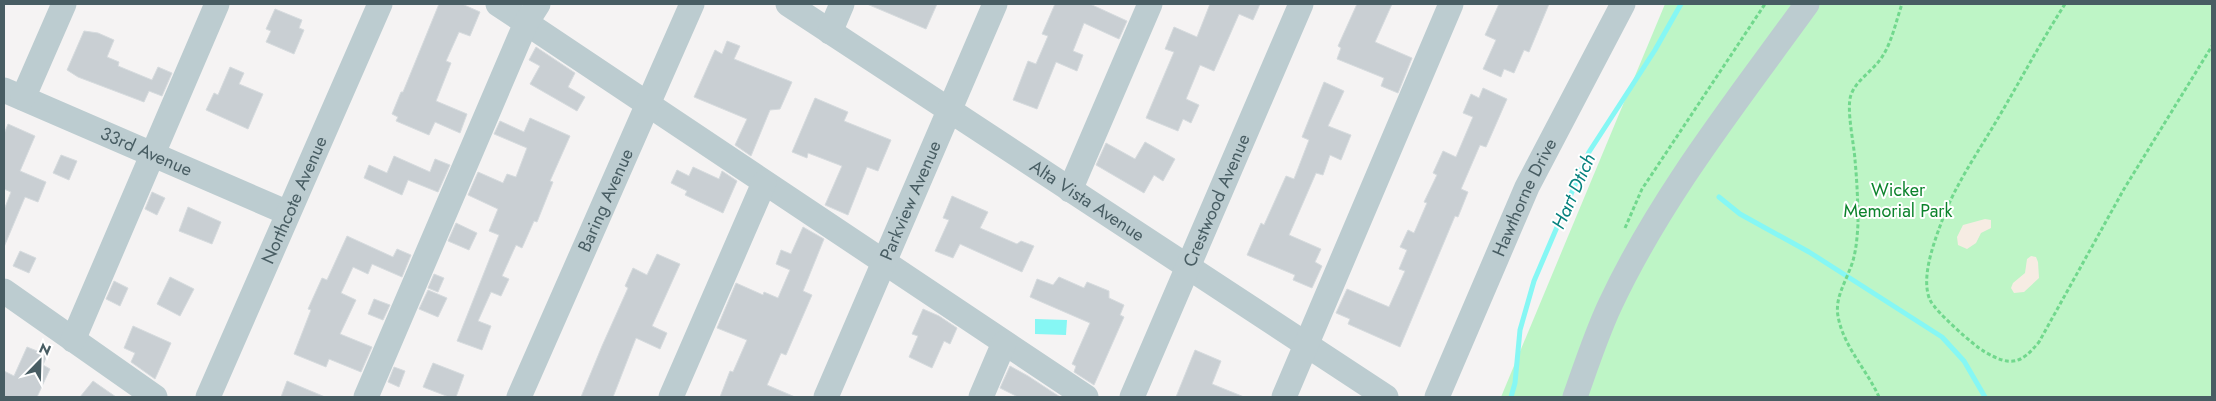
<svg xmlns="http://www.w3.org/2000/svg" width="2216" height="401" viewBox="0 0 2216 401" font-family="Jost,sans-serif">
  <rect width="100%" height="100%" fill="#f5f3f3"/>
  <!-- green -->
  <path fill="#bef5c6" d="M 1665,4 L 2212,4 L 2212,397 L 1501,397 Z"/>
  <!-- sand -->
  <path fill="#f6ece3" d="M 1985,219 L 1991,220 L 1991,228 L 1981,233 L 1976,243 L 1967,249 L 1958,245 L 1957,237 L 1963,225 Z
    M 2031,256 L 2036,257 L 2038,262 L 2039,278 L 2024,292 L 2014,293 L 2011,288 L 2013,283 L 2025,273 L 2027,259 Z"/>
  <!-- water -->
  <path fill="#86f7f4" d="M 1035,319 L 1067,320 L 1066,335 L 1035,334 Z"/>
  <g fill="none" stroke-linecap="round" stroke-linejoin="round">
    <!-- stream -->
    <path stroke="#86f7f4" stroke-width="5" d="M 1719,197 L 1740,214 L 1809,252 L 1942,337 L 1964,361 L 1985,397
      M 1511,397 L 1515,383 L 1520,330 L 1534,281 L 1589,152 L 1655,50 L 1681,4"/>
  </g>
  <!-- building -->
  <path fill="#c9cfd3" stroke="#d6dbde" d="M 439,4 L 462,4 L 480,12 L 470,36 L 459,32 L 446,61 L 451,63 L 436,101 L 467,114 L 460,133 L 435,122 L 429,135 L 396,121 L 398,117 L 392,114 L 401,92 L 403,92 Z
    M 867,4 L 937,4 L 926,29 Z
    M 1055,4 L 1090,4 L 1127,21 L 1119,39 L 1084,23 L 1073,51 L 1083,55 L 1077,71 L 1056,62 L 1037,109 L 1013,100 L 1028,61 L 1036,64 L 1048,36 L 1042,34 Z
    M 1210,4 L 1260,4 L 1253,20 L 1239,14 L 1214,71 L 1200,65 L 1186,99 L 1199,105 L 1191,123 L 1183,119 L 1178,131 L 1146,118 L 1174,52 L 1165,49 L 1174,27 L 1197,37 Z
    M 1357,4 L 1392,4 L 1375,42 L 1412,58 L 1398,93 L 1381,86 L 1384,78 L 1337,59 L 1341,48 L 1338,46 Z
    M 1499,4 L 1549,4 L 1529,52 L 1524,50 L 1514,73 L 1504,69 L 1501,77 L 1483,69 L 1496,40 L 1485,35 Z
    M 275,9 L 302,20 L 299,28 L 304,30 L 294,54 L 266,42 L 271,31 L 266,29 Z
    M 84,31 L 98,33 L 114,40 L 107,57 L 119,62 L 118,66 L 152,80 L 158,67 L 172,73 L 162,96 L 149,91 L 144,102 L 78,77 L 67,70 Z
    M 727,41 L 740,46 L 734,59 L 792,82 L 780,109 L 770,110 L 751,156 L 735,145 L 747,119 L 694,97 L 715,50 L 722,54 Z
    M 536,47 L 575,73 L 568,87 L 585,97 L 577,111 L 530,84 L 540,66 L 529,60 Z
    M 230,67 L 244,73 L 239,84 L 263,94 L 248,129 L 206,110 L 214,93 L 218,95 Z
    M 1324,82 L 1344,91 L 1328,126 L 1351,135 L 1341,160 L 1330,155 L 1323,175 L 1316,173 L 1289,235 L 1321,249 L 1315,262 L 1322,266 L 1312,288 L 1293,280 L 1295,275 L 1247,255 L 1261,223 L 1264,225 L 1286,176 L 1294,179 L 1309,140 L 1302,137 Z
    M 1483,88 L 1507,99 L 1486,147 L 1480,145 L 1461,189 L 1468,192 L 1458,217 L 1455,216 L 1400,347 L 1348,324 L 1350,319 L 1336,313 L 1347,289 L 1389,307 L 1405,271 L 1399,269 L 1407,250 L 1400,247 L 1408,230 L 1414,233 L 1427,203 L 1424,202 L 1437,175 L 1433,173 L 1443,151 L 1456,157 L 1473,117 L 1463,113 L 1471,94 L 1479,98 Z
    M 815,98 L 848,112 L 844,121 L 891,140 L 878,171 L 867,167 L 848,215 L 825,205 L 842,166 L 808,153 L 807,158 L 792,152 Z
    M 530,118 L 570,136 L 550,181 L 553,182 L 537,222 L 534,221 L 522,248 L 516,245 L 502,276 L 509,279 L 501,296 L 491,292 L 478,321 L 491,326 L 482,350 L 457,341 L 499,235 L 489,231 L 498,209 L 468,195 L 478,172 L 503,183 L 507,174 L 516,177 L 527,148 L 494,134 L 500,121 L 524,132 Z
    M 8,124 L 35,136 L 20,171 L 46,182 L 38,202 L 25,197 L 4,247 L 4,210 L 11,192 L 4,189 L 4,134 Z
    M 1145,142 L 1175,159 L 1163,181 L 1154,175 L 1144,193 L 1096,165 L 1106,143 L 1135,159 Z
    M 61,155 L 77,161 L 69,180 L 53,173 Z
    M 394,156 L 430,172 L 435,159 L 450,165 L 438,192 L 408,180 L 402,195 L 364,178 L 369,165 L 387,173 Z
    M 693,167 L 719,179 L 722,171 L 737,181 L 723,213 L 685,195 L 687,191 L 671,183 L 677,170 L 689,176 Z
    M 152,192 L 165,198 L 157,215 L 145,209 Z
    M 952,196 L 988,212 L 980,228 L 1017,244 L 1021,241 L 1034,246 L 1022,272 L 960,244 L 953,258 L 935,251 L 949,220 L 943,218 Z
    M 188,207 L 221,222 L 212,244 L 179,231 Z
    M 456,223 L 477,233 L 469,250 L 448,241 Z
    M 803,227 L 824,239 L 803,291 L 812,295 L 786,355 L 781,353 L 767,385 L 795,397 L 720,397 L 730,371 L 733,372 L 747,340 L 717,328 L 736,283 L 763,295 L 764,292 L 778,298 L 790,270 L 776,264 L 781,250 L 791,254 Z
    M 347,236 L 393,257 L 397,249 L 411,255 L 402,277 L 372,264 L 368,274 L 353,267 L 341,293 L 356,300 L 340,334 L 372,347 L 361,372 L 329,359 L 326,367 L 294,354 L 311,310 L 308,309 L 322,278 L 327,280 Z
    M 20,251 L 36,258 L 29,273 L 13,266 Z
    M 657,254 L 680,264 L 652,326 L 667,333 L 660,349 L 636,338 L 613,397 L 581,397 L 602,346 L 628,288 L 625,286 L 633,268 L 647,275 Z
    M 434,274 L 444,278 L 438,292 L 428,288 Z
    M 170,277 L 194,289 L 180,316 L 157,304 Z
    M 1059,277 L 1084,288 L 1087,282 L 1109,291 L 1109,298 L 1124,305 L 1120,315 L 1124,317 L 1094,385 L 1074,372 L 1076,366 L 1072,364 L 1090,323 L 1030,297 L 1037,279 L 1053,285 Z
    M 114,281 L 128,288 L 120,306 L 106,299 Z
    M 428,290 L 447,298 L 438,317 L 419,309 Z
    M 374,299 L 390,305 L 383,320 L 368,314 Z
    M 923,309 L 939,316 L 957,328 L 950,344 L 944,341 L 932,368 L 909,357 L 918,336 L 912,334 Z
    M 133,326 L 171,343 L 155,379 L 131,362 L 135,353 L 124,348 Z
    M 27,347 L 47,355 L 43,365 L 50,369 L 37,397 L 4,397 L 4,371 L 14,376 Z
    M 1195,350 L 1221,361 L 1212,384 L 1244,397 L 1176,397 Z
    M 433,363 L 464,375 L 456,397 L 449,397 L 423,387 Z
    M 1010,366 L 1028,376 L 1060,397 L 1018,397 L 1000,388 Z
    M 394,367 L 405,371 L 399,387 L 388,382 Z
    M 93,381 L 116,397 L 80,397 Z
    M 287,381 L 325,397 L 281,397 Z"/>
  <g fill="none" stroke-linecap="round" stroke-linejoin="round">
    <!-- path -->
    <path stroke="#71d88d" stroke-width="3" stroke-dasharray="4 2.5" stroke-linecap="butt" d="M 2065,4 C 2040,43 2018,85 1994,125 C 1976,155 1955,186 1943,218 C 1935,240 1920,277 1930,300 C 1935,311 1974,346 1985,352 C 2011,367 2021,364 2039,342 L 2124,189 L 2212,46
      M 1625,228 L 1642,189 L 1765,4
      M 1879,397 C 1867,370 1843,346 1838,316 C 1835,299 1844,285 1850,269 C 1856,255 1857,239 1858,224 C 1858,203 1857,181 1855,160 C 1854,144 1846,108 1851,95 C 1856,80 1873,71 1882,57 C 1892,42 1896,21 1902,4"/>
    <!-- minor -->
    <g stroke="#bcccd0" stroke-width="25">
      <path d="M 498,4 L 1086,397"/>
      <path id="s1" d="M 788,4 L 1386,397"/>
      <path d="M 830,32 L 842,4"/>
      <path id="s2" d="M 4,90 L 288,213"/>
      <path d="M 23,98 L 64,4"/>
      <path d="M 1070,190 L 1150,4"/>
      <path d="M 4,291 L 155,397"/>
      <path d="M 73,340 L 217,4"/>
      <path id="s3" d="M 208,397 L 380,4"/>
      <path d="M 366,397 L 526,23 L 538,4"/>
      <path id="s4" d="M 519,397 L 692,4"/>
      <path d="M 671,397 L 764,183"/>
      <path id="s5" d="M 826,397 L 995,4"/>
      <path d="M 981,397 L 1004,343"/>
      <path id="s6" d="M 1132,397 L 1301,4"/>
      <path d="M 1284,397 L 1451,4"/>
      <path id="s7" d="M 1437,397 L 1527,187 L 1623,4"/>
      <path d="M 1575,397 C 1586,366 1596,335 1610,305 C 1661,196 1737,101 1807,4"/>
    </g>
  </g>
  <g text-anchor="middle" stroke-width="4" stroke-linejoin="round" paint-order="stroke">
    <!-- street labels -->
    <g font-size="18" fill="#485d63" stroke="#fff">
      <text dy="6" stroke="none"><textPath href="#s2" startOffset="155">33rd Avenue</textPath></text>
      <text dy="6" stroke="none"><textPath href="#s7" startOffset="218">Hawthorne Drive</textPath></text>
      <text dy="6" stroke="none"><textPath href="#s3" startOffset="215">Northcote Avenue</textPath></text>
      <text dy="6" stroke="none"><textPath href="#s4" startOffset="215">Baring Avenue</textPath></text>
      <text dy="6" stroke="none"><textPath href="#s5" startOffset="214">Parkview Avenue</textPath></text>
      <text dy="6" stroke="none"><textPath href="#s1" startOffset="358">Alta Vista Avenue</textPath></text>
      <text dy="6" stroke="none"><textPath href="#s6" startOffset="214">Crestwood Avenue</textPath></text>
    </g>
    <!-- park labels -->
    <g font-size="18" fill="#0c832c" stroke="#fff">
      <text x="1898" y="196">Wicker<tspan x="1898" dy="21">Memorial Park</tspan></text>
    </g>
    <!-- water labels -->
    <g font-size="19" font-style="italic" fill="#06817e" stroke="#fff">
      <text transform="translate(1573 191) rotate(-66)" y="7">Hart Dtich</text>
    </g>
  </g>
  <!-- border -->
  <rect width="2216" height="401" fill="none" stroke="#485d63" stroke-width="10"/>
  <!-- north arrow -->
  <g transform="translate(40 361) rotate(23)" stroke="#ffffff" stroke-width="4" paint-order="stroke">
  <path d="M0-4L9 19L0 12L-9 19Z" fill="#485d63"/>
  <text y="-8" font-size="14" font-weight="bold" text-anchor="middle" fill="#485d63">N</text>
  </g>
</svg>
